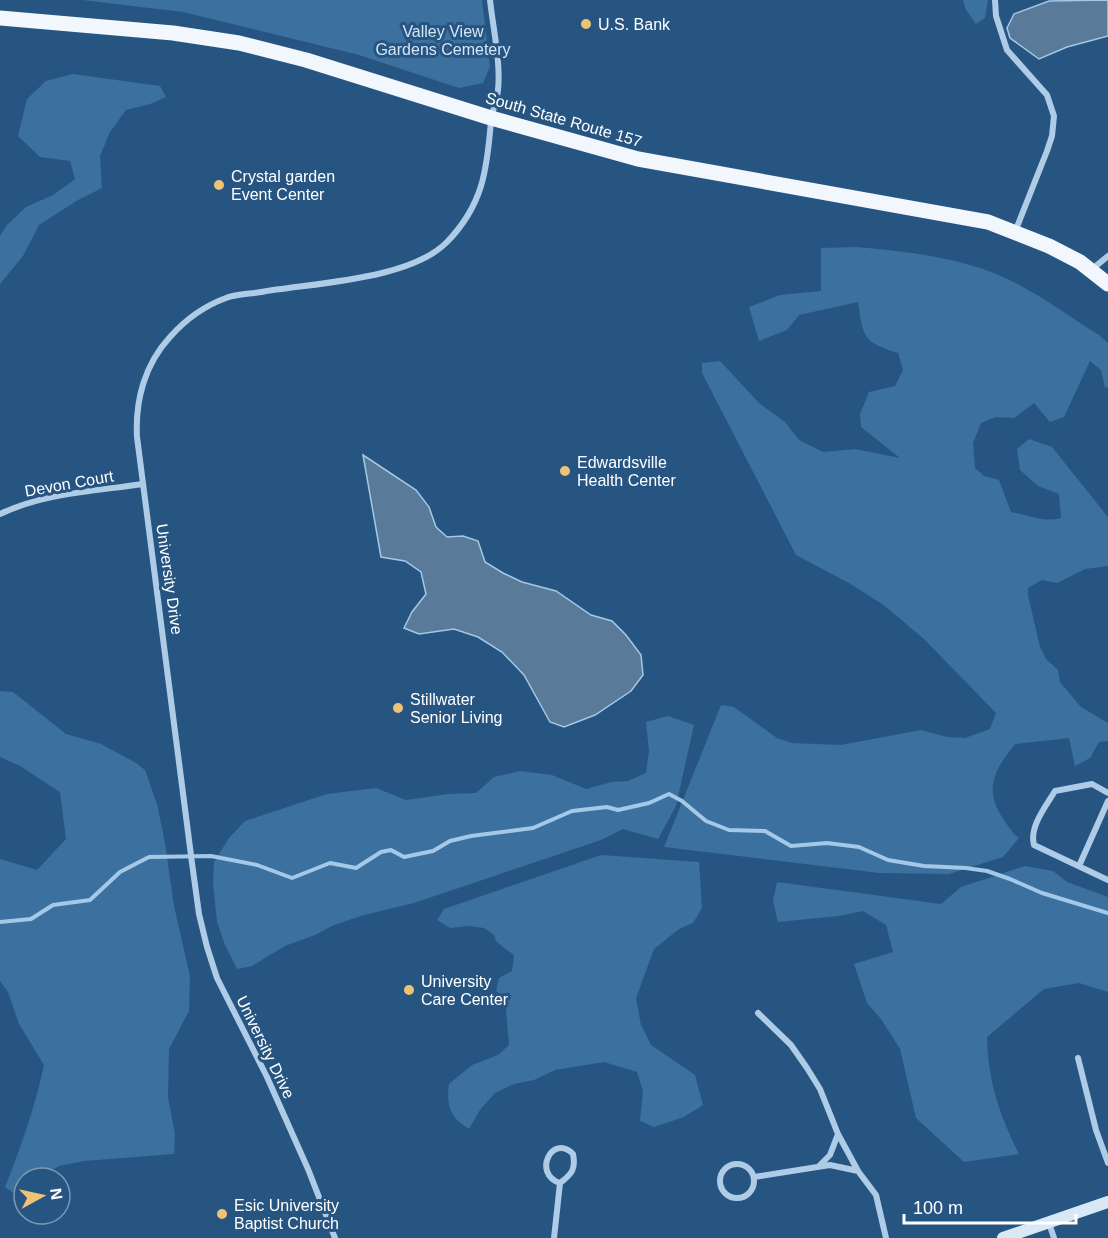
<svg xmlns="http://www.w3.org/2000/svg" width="1108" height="1238" viewBox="0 0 1108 1238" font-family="Arial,sans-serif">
  <rect width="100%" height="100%" fill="#275582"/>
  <!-- green -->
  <path fill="#3b709f" d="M 82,0 L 482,0 L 490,67 L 483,83 L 459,88 L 359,55 L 183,12 Z
    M 963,0 L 988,0 L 985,18 L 976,24 L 966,10 Z
    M 73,74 L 160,86 L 166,97 L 150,104 L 126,110 L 110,132 L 100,156 L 102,188 L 78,200 L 39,225 L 23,256 L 0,284 L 0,236 L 7,225 L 26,207 L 53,195 L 75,179 L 70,161 L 40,157 L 18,136 L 27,99 L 46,81 Z
    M 857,247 C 912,252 971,258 1021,286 C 1048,300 1073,319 1099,335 L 1108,343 L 1108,387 L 1105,388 L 1101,370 L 1090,361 L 1064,417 L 1050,422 L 1034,403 L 1014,418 L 996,417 L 981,423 L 973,443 L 975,468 L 984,476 L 999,480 L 1011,512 C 1029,515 1044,523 1061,518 L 1059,494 L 1038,486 L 1020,470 L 1017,449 L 1029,439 L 1052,447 L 1108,517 L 1108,566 L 1085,569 L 1057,583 L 1042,580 L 1028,588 L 1028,595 L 1040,647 L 1046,659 L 1058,670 L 1060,682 L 1081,707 L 1108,723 L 1108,741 L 1099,742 L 1090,758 L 1075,766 L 1069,738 L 1015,744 C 994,770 983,790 1004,820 C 1009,827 1013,834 1019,838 L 1003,857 L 949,874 L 879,873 L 664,847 L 721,705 L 734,707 L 777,738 L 792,743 L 841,745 L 921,730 L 947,737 L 965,738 L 990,729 L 996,713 L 925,640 L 885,606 L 849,583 L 796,555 L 702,373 L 702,363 L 720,361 L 760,404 L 785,422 L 799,440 L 823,452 L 855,449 L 900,458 L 861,427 L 860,414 L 869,392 L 895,386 L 903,370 L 898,353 C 862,342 863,336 858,302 L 799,315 L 787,330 L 759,341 L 749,307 L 780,295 L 821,291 L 821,248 Z
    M 0,691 L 13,692 L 66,734 L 101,744 L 136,763 L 145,770 L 157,804 L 165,843 L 174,906 L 190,976 L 189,1011 L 169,1049 L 168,1097 L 175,1135 L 174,1154 L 84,1161 L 59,1166 L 39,1178 L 24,1178 L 24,1193 L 19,1197 L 5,1187 C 21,1147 35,1107 44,1065 L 19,1024 L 8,992 L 0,981 L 0,859 L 37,870 L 66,839 L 60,792 L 20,766 L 0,757 Z
    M 668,716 L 694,725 L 676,806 L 658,839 L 623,829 L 601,840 L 414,903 L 364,915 L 334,925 L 315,935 L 285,946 L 252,966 L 237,969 L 225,945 L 217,922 L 213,883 L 214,862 L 229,838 L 245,821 L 327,794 L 376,788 L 406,800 L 448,794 L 476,793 L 494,777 L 520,771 L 552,775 L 586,789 L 612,782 L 628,781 L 646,773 L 649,751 L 646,722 Z
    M 601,855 L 699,862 L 702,908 L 693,923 L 679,929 L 654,949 L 636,998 L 641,1025 L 651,1045 L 695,1075 L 703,1105 L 684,1117 L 654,1127 L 640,1121 L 643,1091 L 637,1072 L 604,1062 L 555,1070 L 534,1080 L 514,1084 L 495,1093 L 480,1110 L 469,1129 C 450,1118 446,1105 449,1084 L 472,1065 L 498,1055 L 509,1045 L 505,997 L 496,991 L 499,978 L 512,971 L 514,955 L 504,948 L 496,941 L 494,935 L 484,928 L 469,926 L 450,928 L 437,920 L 444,909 Z
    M 1025,866 L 1053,871 L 1067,882 L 1108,897 L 1108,992 L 1079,983 L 1044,989 L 987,1037 C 988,1081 999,1114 1019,1154 L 964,1162 L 916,1118 L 900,1049 L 881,1019 L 867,1003 L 854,964 L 893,952 L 886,925 L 863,911 L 839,916 L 778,922 L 773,901 L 777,882 L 941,904 L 961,887 Z"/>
  <!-- water -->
  <path fill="#597a99" stroke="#a4c8e7" stroke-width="1.5" d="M 1108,0 L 1108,36 L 1067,47 L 1039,59 L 1010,38 L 1007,28 L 1014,14 L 1049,1 Z
    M 363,455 L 416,490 L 429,507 L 436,527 L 447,537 L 463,536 L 478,541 L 485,562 L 503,573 L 522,582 L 556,591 L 591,615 L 612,621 L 626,635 L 641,655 L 643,675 L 631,691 L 595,715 L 564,727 L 550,722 L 524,675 L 502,652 L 478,637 L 454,629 L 419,634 L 404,628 L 412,612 L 426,594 L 421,572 L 405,561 L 381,557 Z"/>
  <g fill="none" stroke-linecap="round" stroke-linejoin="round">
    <!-- stream -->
    <path stroke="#a4c8e7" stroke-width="4" d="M 0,922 L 31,919 L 53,905 L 90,900 L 120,872 L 149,857 L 211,856 L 257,865 L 292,878 L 330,863 L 356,868 L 381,852 L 391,850 L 404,857 L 433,851 L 450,841 L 471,836 L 533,828 L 572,811 L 607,807 L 618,810 L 649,803 L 669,794 L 682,801 L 706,821 L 729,830 L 765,831 L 791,846 L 827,843 L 859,847 L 888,860 L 924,866 L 966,868 L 987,871 L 1010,879 L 1042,893 L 1108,913"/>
    <!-- street -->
    <path stroke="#afcce7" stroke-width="6" d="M 995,0 L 996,16 L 1007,50 L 1047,95 L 1054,116 L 1052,136 L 1047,151 L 1015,232
      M 1091,270 L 1108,256
      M 0,514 C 44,493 96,491 143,484
      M 1108,793 L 1092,784 L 1055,791 C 1046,806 1029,827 1034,845 L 1108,880
      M 1079,866 L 1108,801
      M 758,1013 L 791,1045 L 807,1068 L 820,1089 L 838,1134 L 858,1171 L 876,1195 L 886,1238
      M 1078,1058 L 1096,1130 L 1108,1163
      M720 1181a17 17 0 1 1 34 0a17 17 0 1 1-34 0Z
      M 819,1166 L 830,1155 L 838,1134
      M 754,1177 L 830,1165 L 858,1171
      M 1049,1223 L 1054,1238
      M 335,1238 L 308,1169 L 267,1077 L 217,978 L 207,947 L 199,914 L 192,863 L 137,437 C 135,400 145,364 170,337 C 185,320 204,306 226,298 C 236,294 250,294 261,292 C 312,283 410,280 447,242 C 483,205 487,170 491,121 C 492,111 497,101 498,90 C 501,63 493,28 490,0
      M 554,1238 L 560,1183 C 572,1174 576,1169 573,1154 C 552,1133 532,1174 560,1183"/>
    <!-- secondary -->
    <path stroke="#d9e8f6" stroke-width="12" d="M 1003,1238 L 1108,1202"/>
    <!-- primary -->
    <path stroke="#f1f7fd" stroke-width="15" d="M 0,18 L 173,33 L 239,43 L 306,60 L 491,118 L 638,159 L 988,222 L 1049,246 L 1080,262 L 1108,284"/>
  </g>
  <!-- markers -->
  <g fill="#efc375" stroke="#275582" stroke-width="2">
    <circle cx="586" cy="24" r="6"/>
    <circle cx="219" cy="185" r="6"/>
    <circle cx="565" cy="471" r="6"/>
    <circle cx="398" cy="708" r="6"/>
    <circle cx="409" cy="990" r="6"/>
    <circle cx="222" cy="1214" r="6"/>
  </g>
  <g text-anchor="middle" stroke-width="6" stroke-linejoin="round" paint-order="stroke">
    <!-- poi labels -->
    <g font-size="16" fill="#fff" stroke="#275582" text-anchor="start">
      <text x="598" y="30">U.S. Bank</text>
      <text x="231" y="182">Crystal garden<tspan x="231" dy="18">Event Center</tspan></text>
      <text x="577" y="468">Edwardsville<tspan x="577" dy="18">Health Center</tspan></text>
      <text x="410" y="705">Stillwater<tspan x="410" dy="18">Senior Living</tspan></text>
      <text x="421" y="987">University<tspan x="421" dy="18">Care Center</tspan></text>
      <text x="234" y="1211">Esic University<tspan x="234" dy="18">Baptist Church</tspan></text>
    </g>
    <!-- park labels -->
    <g font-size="16" fill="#d3e5f5" stroke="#275582">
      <text x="443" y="37">Valley View<tspan x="443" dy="18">Gardens Cemetery</tspan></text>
    </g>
    <!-- street labels -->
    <g font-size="16" fill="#fff" stroke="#275582">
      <text transform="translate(564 119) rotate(16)" y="6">South State Route 157</text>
      <text transform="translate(69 483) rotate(-10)" y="6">Devon Court</text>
      <text transform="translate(170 579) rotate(82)" y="6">University Drive</text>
      <text transform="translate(266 1047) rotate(64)" y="6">University Drive</text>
    </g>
  </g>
  <!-- north arrow -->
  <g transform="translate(42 1196) rotate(82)"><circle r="28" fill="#275582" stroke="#7d99b4" stroke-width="1.5"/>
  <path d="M0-4.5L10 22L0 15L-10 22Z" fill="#efc375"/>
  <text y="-9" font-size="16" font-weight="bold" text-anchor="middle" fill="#ffffff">N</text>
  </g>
  <!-- scale -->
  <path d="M904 1214v9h172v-9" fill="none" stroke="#ffffff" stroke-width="3"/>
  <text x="913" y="1214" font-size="18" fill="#ffffff" stroke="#275582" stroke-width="4.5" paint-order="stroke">100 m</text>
</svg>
